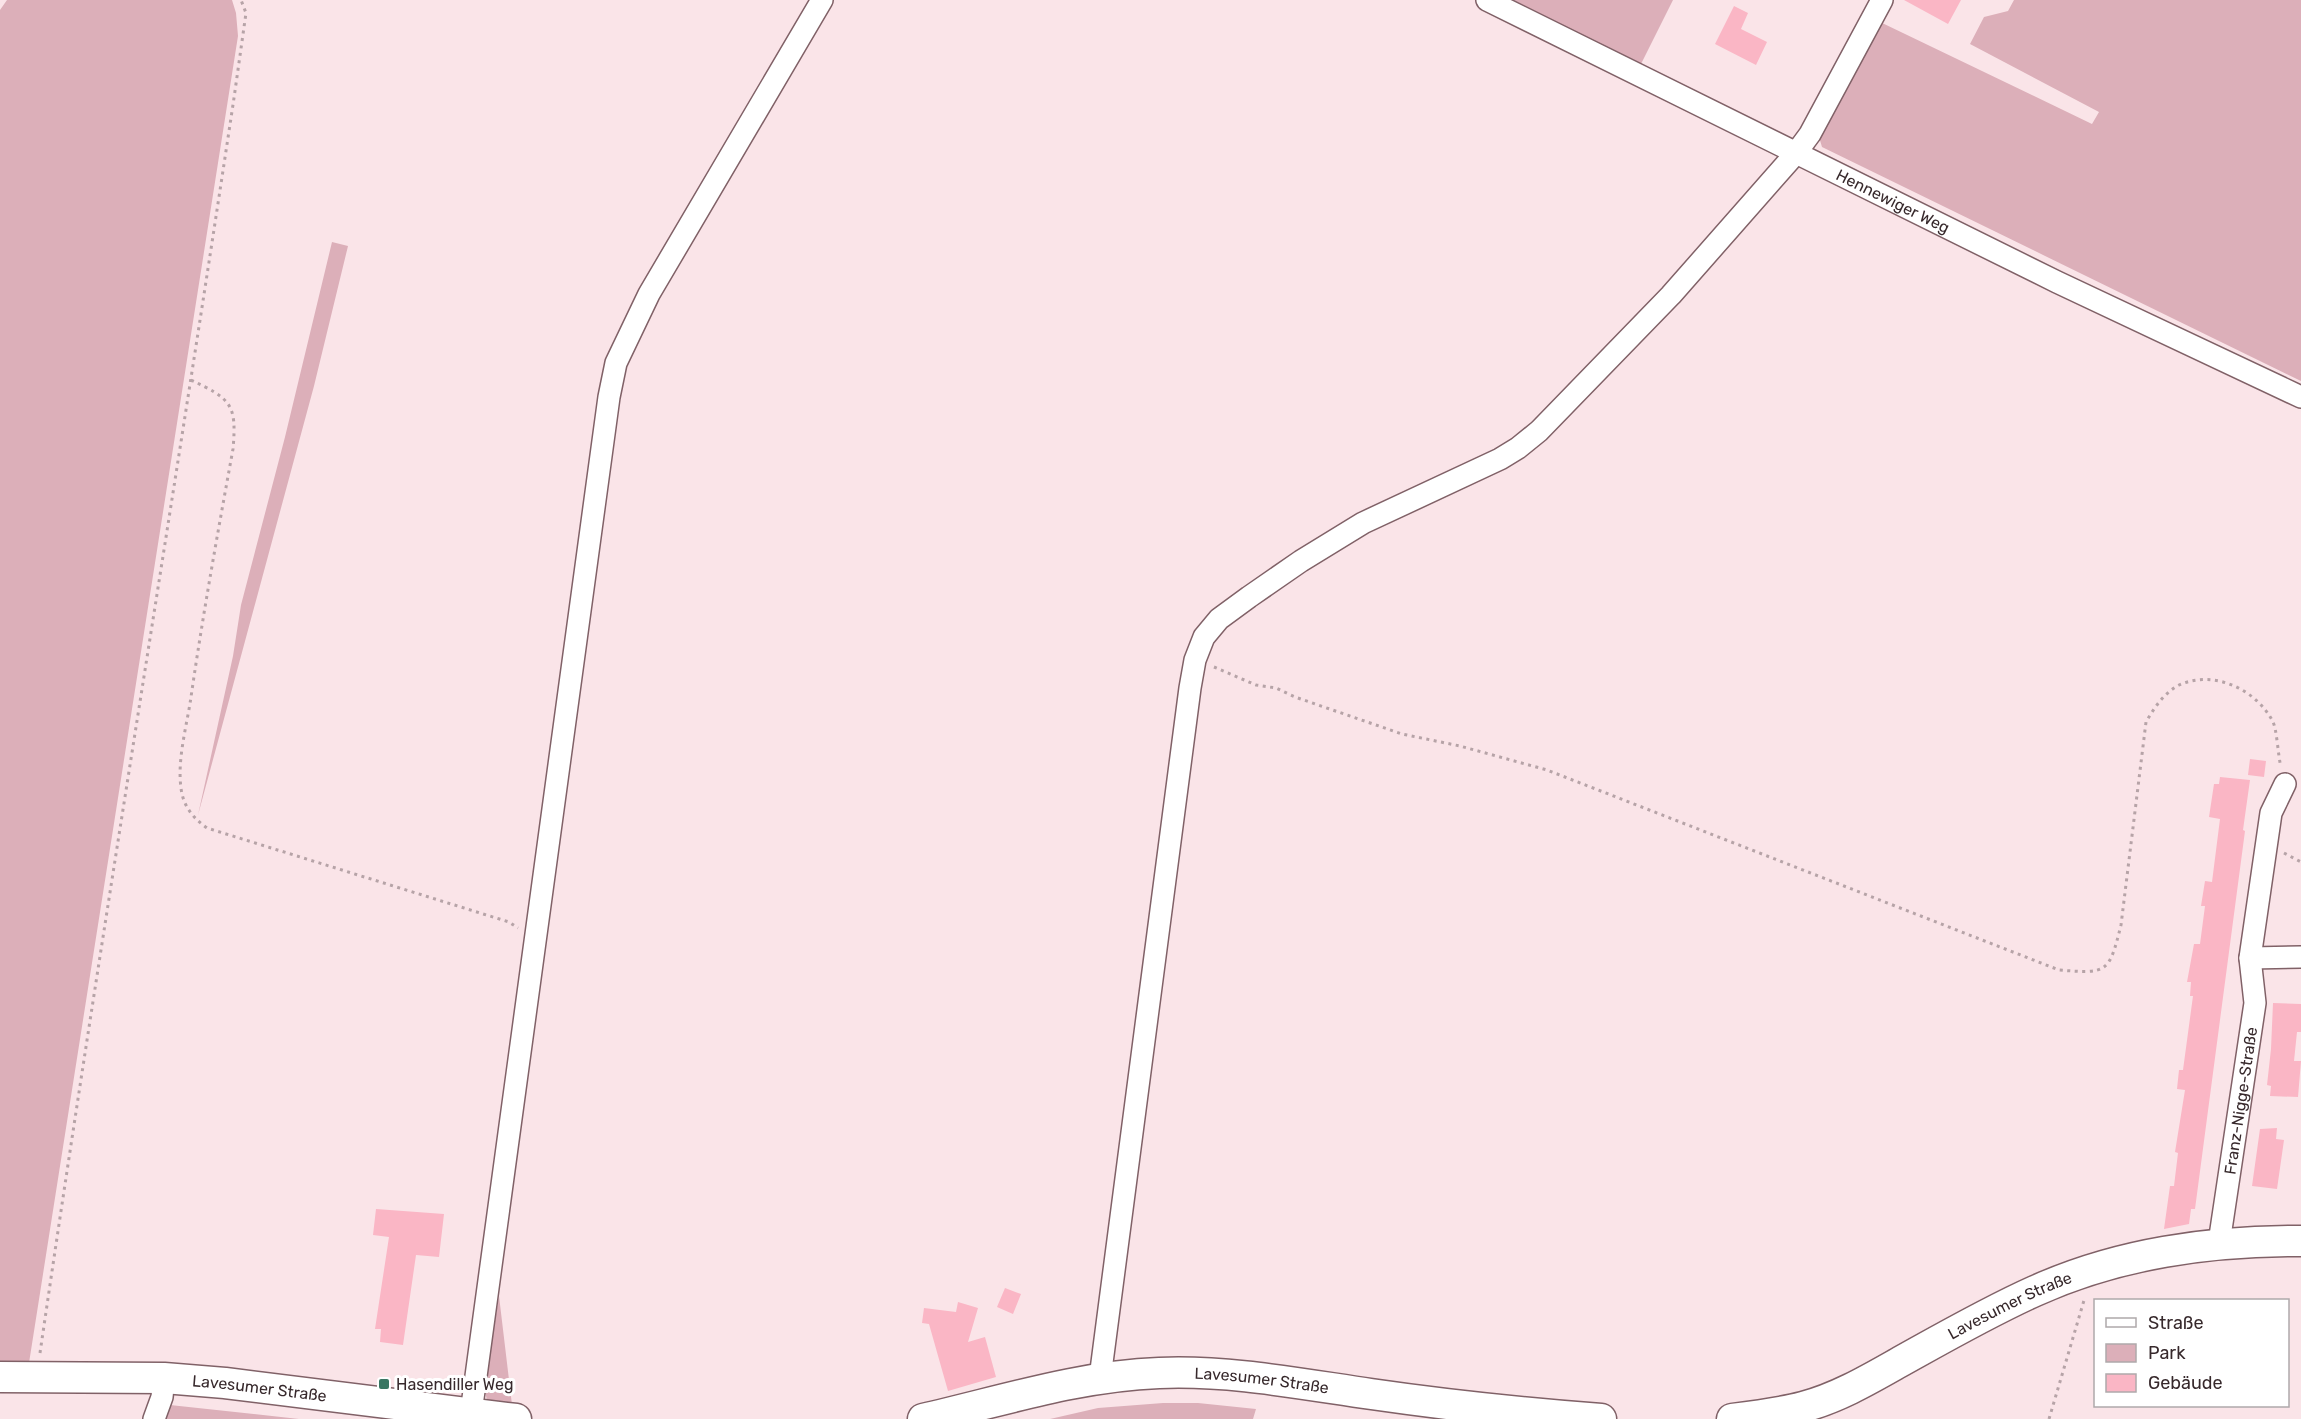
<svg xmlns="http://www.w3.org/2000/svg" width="2301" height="1419" viewBox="0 0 2301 1419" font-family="Rubik,sans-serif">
  <rect width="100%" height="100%" fill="#fae4e8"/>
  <!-- green -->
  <path fill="#dcafb9" d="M 7,0 L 232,0 L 236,13 L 238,36 L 29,1363 L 0,1363 L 0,10 Z
    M 1510,0 L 1673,0 L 1640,66 Z
    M 2014,0 L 2301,0 L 2301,381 L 1822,147 L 1819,137 L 1878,21 L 2092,124 L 2099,112 L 1970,44 L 1984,17 L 2008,11 Z
    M 332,242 L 348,246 L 314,386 L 198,815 L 233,656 L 241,605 L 285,437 Z
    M 499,1296 L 512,1405 L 487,1400 L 484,1388 Z
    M 1163,1403 L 1198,1403 L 1256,1409 L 1253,1419 L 1050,1419 L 1098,1408 Z
    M 170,1405 L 299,1419 L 164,1419 Z"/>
  <!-- building -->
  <path fill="#fab6c5" d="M 1904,0 L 1961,0 L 1948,24 Z
    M 1734,6 L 1748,13 L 1741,29 L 1767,42 L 1756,65 L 1715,44 Z
    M 2250,759 L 2266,761 L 2264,777 L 2248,775 Z
    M 2220,777 L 2250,780 L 2243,830 L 2245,831 L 2195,1209 L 2191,1209 L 2189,1224 L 2164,1229 L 2170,1186 L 2174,1186 L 2178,1153 L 2175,1152 L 2185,1090 L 2177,1089 L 2179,1070 L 2183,1070 L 2193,996 L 2190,996 L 2191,982 L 2187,982 L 2194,944 L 2200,944 L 2205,906 L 2201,906 L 2205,881 L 2212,882 L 2220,819 L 2209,817 L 2214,784 L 2219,784 Z
    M 2273,1003 L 2301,1004 L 2301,1032 L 2297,1032 L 2294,1061 L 2301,1061 L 2298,1097 L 2270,1096 L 2271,1086 L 2267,1085 L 2271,1049 Z
    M 2277,1128 L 2276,1139 L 2284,1140 L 2277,1189 L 2252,1186 L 2260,1129 Z
    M 376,1209 L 444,1214 L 439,1257 L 416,1255 L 403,1345 L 380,1342 L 381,1329 L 375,1329 L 389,1237 L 373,1235 Z
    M 1005,1288 L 1021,1294 L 1013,1314 L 997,1307 Z
    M 958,1302 L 978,1308 L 968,1342 L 985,1337 L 996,1377 L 948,1391 L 929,1324 L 922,1323 L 924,1308 L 956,1312 Z"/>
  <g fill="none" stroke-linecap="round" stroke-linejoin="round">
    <!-- street casing -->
    <g stroke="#806167" stroke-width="24">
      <g id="street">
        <path id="s1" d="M 1487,0 L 2057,282 L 2301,397"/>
        <path d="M 2250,958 L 2301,957"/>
        <path id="s2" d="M 2219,1243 L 2255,1003 L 2250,958 L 2271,813 L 2285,784"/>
        <path d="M 1100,1378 L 1190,688 L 1195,660 L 1204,637 L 1219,619 L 1249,597 L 1301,561 L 1363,523 L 1500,459 L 1518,448 L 1539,431 L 1671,295 L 1796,153 L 1810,134 L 1882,0"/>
        <path d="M 471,1413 L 609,397 L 616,363 L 649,294 L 822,0"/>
        <path d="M 154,1419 L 162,1397 L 164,1378"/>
      </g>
    </g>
    <!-- secondary casing -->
    <g stroke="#806167" stroke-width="33">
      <g id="secondary">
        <path id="s3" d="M 0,1377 L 164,1378 L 225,1383 L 516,1419"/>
        <path id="s4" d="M 923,1419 C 1002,1401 1078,1376 1159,1373 C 1230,1370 1301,1384 1371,1394 C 1447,1405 1524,1413 1601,1419"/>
        <path id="s5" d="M 1732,1419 C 1756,1416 1780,1413 1803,1407 C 1837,1398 1868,1380 1898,1363 C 1943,1338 1988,1312 2035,1291 C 2119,1253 2209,1241 2301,1241"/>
      </g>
    </g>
    <!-- path -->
    <path stroke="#b6a3a7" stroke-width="3" stroke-dasharray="3 4.5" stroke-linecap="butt" d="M 191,380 C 231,399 237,404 233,449 C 218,531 203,614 191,697 C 187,725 177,759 181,788 C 183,806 193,818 207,828 L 509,922 L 518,928
      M 1214,667 L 1256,685 L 1276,688 L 1295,697 L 1402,734 L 1460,746 L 1547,770 L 2059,970 C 2108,974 2109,973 2121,925 L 2146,722 C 2154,708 2164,693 2179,685 C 2214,669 2257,690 2273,722 C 2277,730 2278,756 2281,767
      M 2284,853 L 2301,862
      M 40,1353 C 101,934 171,517 234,98 L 246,13 L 241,0
      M 2049,1419 L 2085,1297"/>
    <!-- street -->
    <use href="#street" stroke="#fff" stroke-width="21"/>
    <!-- secondary -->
    <use href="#secondary" stroke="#fff" stroke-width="30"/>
  </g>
  <!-- markers -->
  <rect fill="#387662" stroke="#fff" stroke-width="2" x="378" y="1378" width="12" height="12" rx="3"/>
  <g text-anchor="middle" stroke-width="6" stroke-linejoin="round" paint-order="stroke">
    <!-- street labels -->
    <g font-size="16" fill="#37292c" stroke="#fff">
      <text dy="6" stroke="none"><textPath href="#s1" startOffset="453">Hennewiger Weg</textPath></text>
      <text dy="6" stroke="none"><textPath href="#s2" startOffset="144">Franz-Nigge-Straße</textPath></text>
      <text dy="6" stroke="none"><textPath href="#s5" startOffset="303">Lavesumer Straße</textPath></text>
      <text dy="6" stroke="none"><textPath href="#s4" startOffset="344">Lavesumer Straße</textPath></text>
      <text dy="6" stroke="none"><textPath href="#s3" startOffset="260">Lavesumer Straße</textPath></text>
    </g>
    <!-- poi labels -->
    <g font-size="16" fill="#37292c" stroke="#fff" text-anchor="start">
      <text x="396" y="1390">Hasendiller Weg</text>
    </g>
  </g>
  <!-- legend -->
  <rect x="2094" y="1299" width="195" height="108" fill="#ffffff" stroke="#afa9ab" stroke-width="1.5"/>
  <rect x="2106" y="1318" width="30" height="9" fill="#ffffff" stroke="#afa9ab" stroke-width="1.5"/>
  <text x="2148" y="1329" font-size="18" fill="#37292c">Straße</text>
  <rect x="2106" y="1344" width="30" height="18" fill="#dcafb9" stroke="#afa9ab" stroke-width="1.5"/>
  <text x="2148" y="1359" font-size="18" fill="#37292c">Park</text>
  <rect x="2106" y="1374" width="30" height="18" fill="#fab6c5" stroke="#afa9ab" stroke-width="1.5"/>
  <text x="2148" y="1389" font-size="18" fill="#37292c">Gebäude</text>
</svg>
